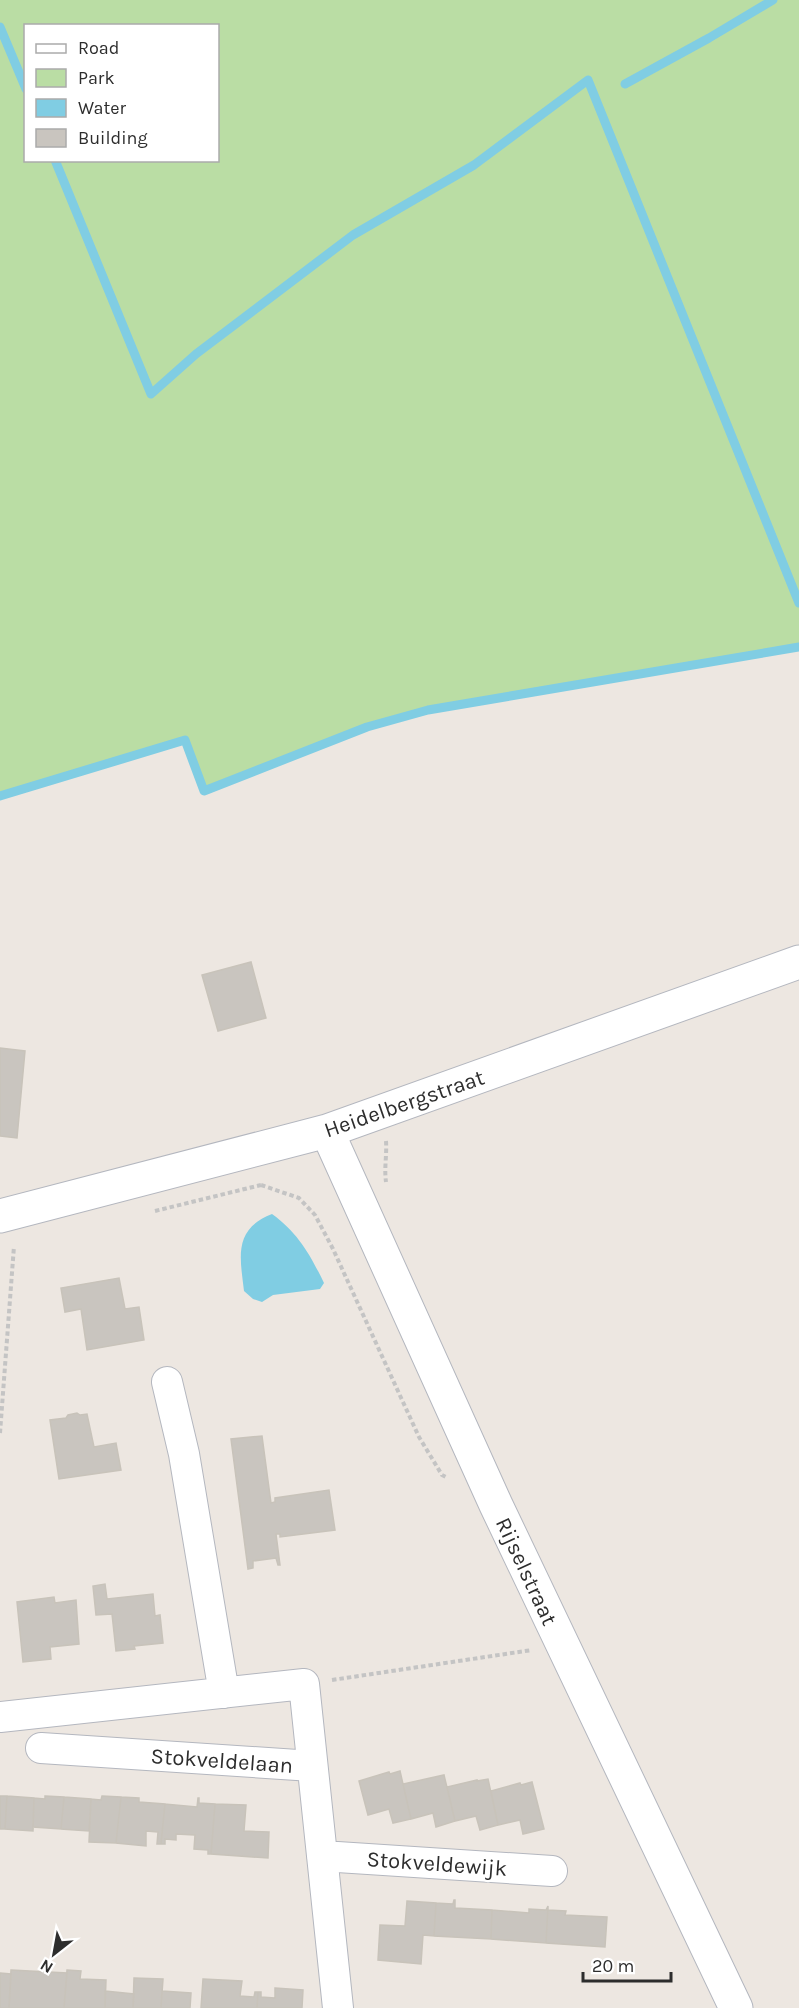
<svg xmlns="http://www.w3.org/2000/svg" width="799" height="2008" viewBox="0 0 799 2008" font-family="Karla,sans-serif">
  <rect width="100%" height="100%" fill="#ede7e1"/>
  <!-- green -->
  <path fill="#badda4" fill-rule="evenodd" d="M 0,0 L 799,0 L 799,647 L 428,710 L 367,727 L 204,791 L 185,740 L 0,793 ZM 26,26 L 218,26 L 218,160 L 26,160 Z"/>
  <!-- water -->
  <path fill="#80cde3" d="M 272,1214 C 298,1233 310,1254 324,1283 L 320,1289 L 273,1295 L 262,1302 L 253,1299 L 244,1291 C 240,1257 233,1229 272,1214 Z"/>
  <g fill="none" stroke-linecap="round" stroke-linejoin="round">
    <!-- stream -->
    <path stroke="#80cde3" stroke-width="9" d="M 0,27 L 26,89
      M 625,84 L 709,38 L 773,0
      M 55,160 L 151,394 L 196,354 L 353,235 L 474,165 L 588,80 L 799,603
      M 0,796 L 185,740 L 204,791 L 367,727 L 428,710 L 799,647"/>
  </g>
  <!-- building -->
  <path fill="#c9c5bf" stroke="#c8c3ba" stroke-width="1.5" d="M 251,962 L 266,1018 L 218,1031 L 202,975 Z
    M 0,1048 L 25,1051 L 17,1138 L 0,1136 Z
    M 119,1278 L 125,1309 L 139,1307 L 144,1340 L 87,1350 L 81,1309 L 65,1312 L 61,1288 Z
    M 77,1413 L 80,1415 L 87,1414 L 94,1447 L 116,1443 L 121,1470 L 59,1479 L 50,1420 L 66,1418 L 68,1415 Z
    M 262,1436 L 271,1503 L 275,1502 L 275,1498 L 329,1490 L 335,1530 L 280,1537 L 280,1534 L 276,1534 L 280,1565 L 278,1565 L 276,1558 L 253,1561 L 253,1568 L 248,1569 L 231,1439 Z
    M 105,1584 L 107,1599 L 153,1594 L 155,1616 L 160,1615 L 163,1643 L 134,1646 L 135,1649 L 116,1651 L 112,1614 L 96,1615 L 93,1586 Z
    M 54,1597 L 55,1603 L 76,1600 L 79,1644 L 50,1647 L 51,1659 L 23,1662 L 17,1602 Z
    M 400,1771 L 411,1819 L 393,1823 L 389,1809 L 368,1815 L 359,1781 L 389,1772 L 390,1774 Z
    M 444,1775 L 455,1821 L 436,1827 L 433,1813 L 411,1819 L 403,1784 Z
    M 488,1779 L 498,1825 L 480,1830 L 476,1816 L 455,1821 L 447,1787 L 477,1780 L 477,1781 Z
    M 532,1782 L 544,1829 L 523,1834 L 520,1820 L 498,1825 L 491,1791 L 520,1783 L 521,1785 Z
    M 0,1796 L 7,1796 L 5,1829 L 0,1829 Z
    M 7,1796 L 34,1798 L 33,1831 L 5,1829 Z
    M 45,1796 L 64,1797 L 61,1829 L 33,1827 L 34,1798 L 45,1799 Z
    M 102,1796 L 121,1797 L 116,1843 L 89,1842 L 91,1799 L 101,1800 Z
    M 64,1797 L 91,1799 L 89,1831 L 61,1829 Z
    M 121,1797 L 139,1798 L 139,1802 L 165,1804 L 161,1844 L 157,1844 L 158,1832 L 146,1831 L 146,1846 L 116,1843 Z
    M 198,1798 L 199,1798 L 199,1803 L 215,1804 L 211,1854 L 208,1854 L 208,1850 L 194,1849 L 195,1835 L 176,1834 L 176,1840 L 165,1839 L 165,1844 L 161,1844 L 165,1804 L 197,1807 Z
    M 215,1804 L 246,1805 L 244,1831 L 269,1832 L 268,1858 L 211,1854 Z
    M 454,1900 L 455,1900 L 455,1908 L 492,1910 L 491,1939 L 434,1936 L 436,1903 L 453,1904 Z
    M 407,1901 L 436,1903 L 434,1936 L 423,1935 L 421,1964 L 378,1960 L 380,1925 L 405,1926 Z
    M 548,1906 L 548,1910 L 566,1911 L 565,1915 L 607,1917 L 605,1947 L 546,1943 Z
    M 548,1906 L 546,1943 L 491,1939 L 492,1910 L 529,1913 L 529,1909 L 546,1910 Z
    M 11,1970 L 67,1973 L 64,2008 L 9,2008 Z
    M 67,1970 L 81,1971 L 80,1979 L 106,1980 L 105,2008 L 64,2008 Z
    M 0,1973 L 11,1974 L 9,2008 L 0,2008 Z
    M 134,1978 L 163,1979 L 161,2008 L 133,2008 Z
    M 203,1979 L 242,1981 L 240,1996 L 254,1997 L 255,1992 L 258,1992 L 257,2008 L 201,2008 Z
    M 275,1988 L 303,1990 L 302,2008 L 257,2008 L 258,1992 L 261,1992 L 261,1997 L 275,1998 Z
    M 105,1991 L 134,1994 L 133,2008 L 105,2008 Z
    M 162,1991 L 191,1993 L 190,2008 L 161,2008 Z"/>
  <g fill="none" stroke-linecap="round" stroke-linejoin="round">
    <!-- street casing -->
    <g stroke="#b4b7bf" stroke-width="32">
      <path id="street" d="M 167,1382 L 184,1454 L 224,1693
        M 0,1717 L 304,1684 L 338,2008
        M 41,1748 L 312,1766
        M 322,1856 L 552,1871"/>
    </g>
    <!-- secondary casing -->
    <g stroke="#b4b7bf" stroke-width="35">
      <path id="secondary" d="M 327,1131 L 496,1505 L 736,2008
        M 0,1216 L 327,1131 L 799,962"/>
    </g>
    <!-- path -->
    <path stroke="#c4c4c4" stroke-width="4" stroke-dasharray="4.5 3" stroke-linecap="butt" d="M 386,1141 C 387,1155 384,1168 386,1182
      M 261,1185 L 299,1198 L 315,1215 L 333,1249 L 419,1437 L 442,1475 L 448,1478
      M 155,1211 L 261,1185
      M 0,1433 L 14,1246
      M 332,1680 L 532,1650"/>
    <!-- street -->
    <use href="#street" stroke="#fff" stroke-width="30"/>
    <!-- secondary -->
    <use href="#secondary" stroke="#fff" stroke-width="33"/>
  </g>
  <g text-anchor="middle" stroke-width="4.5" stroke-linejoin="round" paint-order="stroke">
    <!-- street labels -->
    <g font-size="22" fill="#2d2d2d" stroke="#fff">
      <text transform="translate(404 1103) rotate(-19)" y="8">Heidelbergstraat</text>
      <text transform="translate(527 1571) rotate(65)" y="8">Rijselstraat</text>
      <text transform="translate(222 1760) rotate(4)" y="8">Stokveldelaan</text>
      <text transform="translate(437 1863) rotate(4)" y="8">Stokveldewijk</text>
    </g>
  </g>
  <!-- legend -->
  <rect x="24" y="24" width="195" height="138" fill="#ffffff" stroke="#ababab" stroke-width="1.5"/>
  <rect x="36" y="44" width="30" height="9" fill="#ffffff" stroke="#ababab" stroke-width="1.5"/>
  <text x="78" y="54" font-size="18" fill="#2d2d2d">Road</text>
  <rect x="36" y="69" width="30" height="18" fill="#badda4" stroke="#ababab" stroke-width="1.5"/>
  <text x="78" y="84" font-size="18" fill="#2d2d2d">Park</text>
  <rect x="36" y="99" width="30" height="18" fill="#80cde3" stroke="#ababab" stroke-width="1.5"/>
  <text x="78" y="114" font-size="18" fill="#2d2d2d">Water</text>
  <rect x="36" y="129" width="30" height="18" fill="#c9c5bf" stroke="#ababab" stroke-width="1.5"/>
  <text x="78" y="144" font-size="18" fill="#2d2d2d">Building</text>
  <!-- north arrow -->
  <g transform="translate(54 1954) rotate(211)" stroke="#ffffff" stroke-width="4.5" paint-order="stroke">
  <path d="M0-4.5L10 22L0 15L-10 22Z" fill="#2d2d2d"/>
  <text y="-9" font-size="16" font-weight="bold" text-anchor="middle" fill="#2d2d2d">N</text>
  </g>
  <!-- scale -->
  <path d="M583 1972v9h88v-9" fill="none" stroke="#2d2d2d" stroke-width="3"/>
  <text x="592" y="1972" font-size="18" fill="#2d2d2d" stroke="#ffffff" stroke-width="4.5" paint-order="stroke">20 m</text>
</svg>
